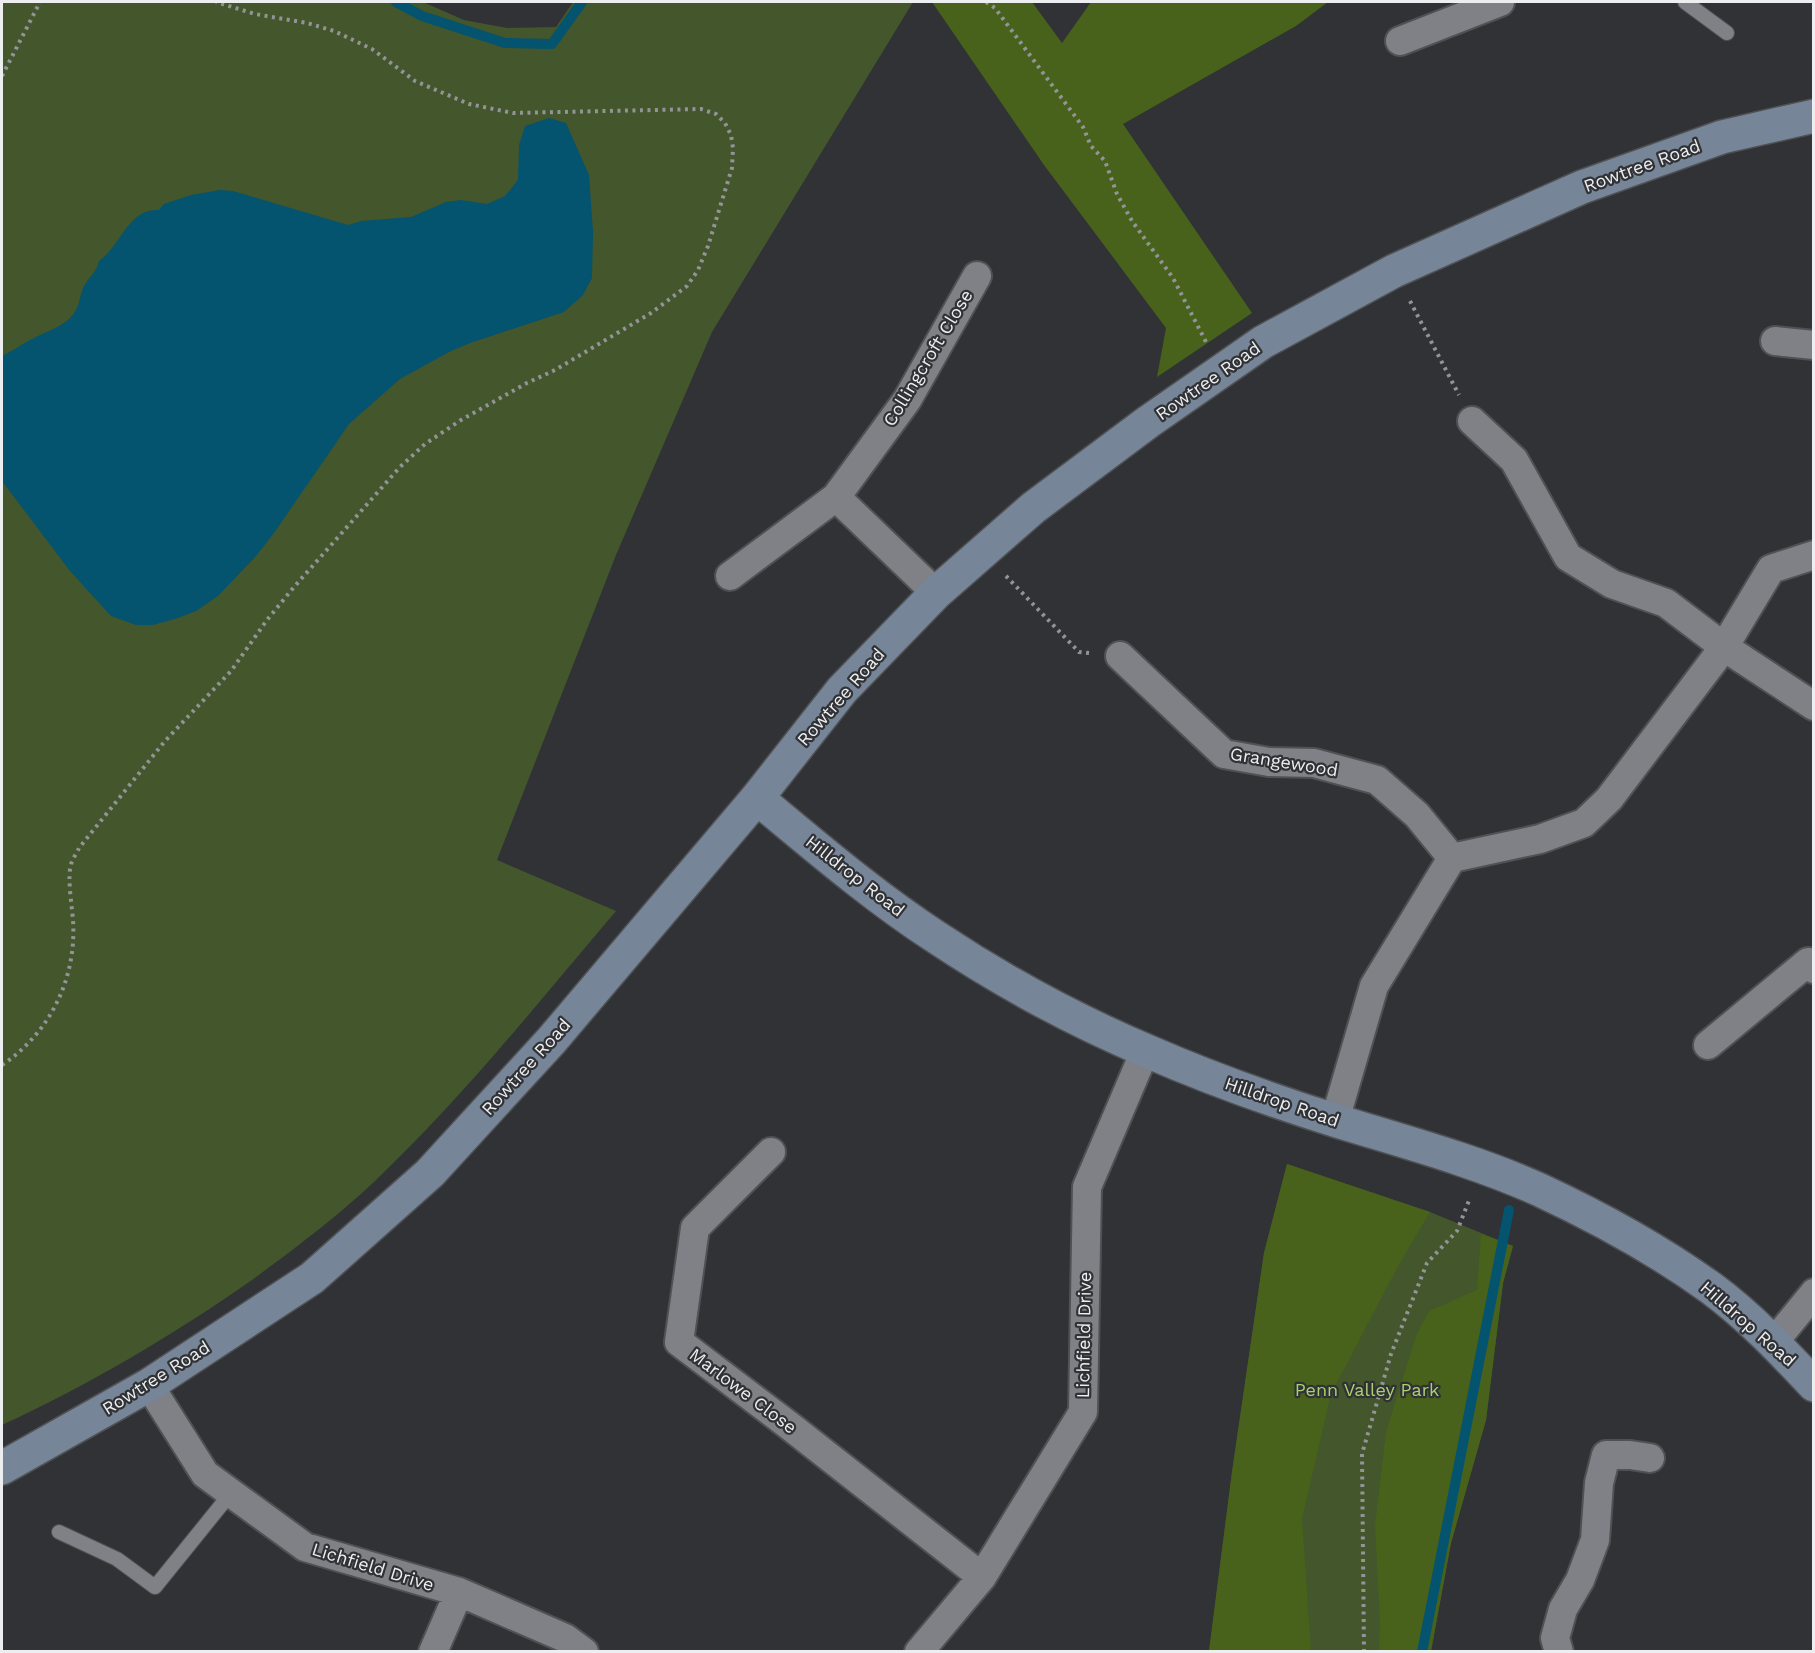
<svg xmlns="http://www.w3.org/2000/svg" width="1815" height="1653" viewBox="0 0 1815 1653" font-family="'Work Sans',sans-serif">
  <rect width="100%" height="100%" fill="#303236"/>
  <!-- green -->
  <path fill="#44562b" d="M 2,2 L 423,2 L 464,20 L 507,28 L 556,27 L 573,2 L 913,2 L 712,332 L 616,555 L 497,860 L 616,911 C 538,1003 463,1097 375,1181 C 337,1217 294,1249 252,1280 C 173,1335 89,1385 2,1425 Z
    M 1287,1164 L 1430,1212 L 1513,1246 L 1503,1283 L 1486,1420 L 1451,1543 L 1431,1651 L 1209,1652 L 1232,1472 L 1264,1253 Z"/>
  <!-- forest -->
  <path fill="#48621b" d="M 932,2 L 1032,2 L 1062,43 L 1091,2 L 1328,2 L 1296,26 L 1123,124 L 1252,313 L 1157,377 L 1166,328 L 1044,165 Z
    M 1287,1164 L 1430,1212 L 1397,1268 L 1331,1394 L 1302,1519 L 1311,1651 L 1209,1651 L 1232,1472 L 1264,1253 Z
    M 1481,1234 L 1513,1246 L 1503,1283 L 1486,1420 L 1451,1543 L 1431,1651 L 1379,1651 L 1380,1620 L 1375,1526 L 1386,1432 L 1416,1336 L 1429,1311 L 1477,1290 Z"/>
  <!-- water -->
  <path fill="#04536f" d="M 549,118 L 566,123 L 589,175 L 593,232 L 592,278 L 583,295 L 564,312 L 470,343 L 449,352 L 400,379 L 349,424 L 274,533 L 256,556 L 218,596 L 196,611 L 178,618 L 153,625 L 136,625 L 111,616 L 70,571 L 2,481 L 2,356 C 13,351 23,343 34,338 C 49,330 67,326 76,310 C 80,303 80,295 83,288 C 89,276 96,274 99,261 C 121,246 128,208 159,210 L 164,204 L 191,195 L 220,190 L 233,191 L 348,225 L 361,221 L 411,217 L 446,202 L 461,200 L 487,204 L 505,196 L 518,180 L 519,145 L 525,126 Z"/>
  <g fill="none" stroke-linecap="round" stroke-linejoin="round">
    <!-- stream -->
    <path stroke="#04536f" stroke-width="10" d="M 396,2 L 422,16 L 505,43 L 552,44 L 582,2
      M 1422,1652 L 1509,1210"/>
    <!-- lane casing -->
    <g stroke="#4f5154" stroke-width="16">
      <path id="lane" d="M 1685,2 L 1727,33
        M 59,1532 L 117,1559 L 155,1587 L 231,1493"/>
    </g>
    <!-- street casing -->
    <g stroke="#4f5154" stroke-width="32">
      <path id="street" d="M 1400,41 L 1500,2
        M 1775,341 L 1814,345
        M 1472,421 L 1514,460 L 1568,557 L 1612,584 L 1666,603 L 1724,647 L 1814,706
        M 836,497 L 936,593
        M 730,576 L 836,497 L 907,400 L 977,276
        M 1120,656 L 1224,754 L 1269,762 L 1314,763 L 1377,780 L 1417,815 L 1452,858
        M 1708,1045 L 1808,962 L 1814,969
        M 1335,1120 L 1374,986 L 1452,858 L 1540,839 L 1584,823 L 1609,799 L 1724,647 L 1771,569 L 1814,555
        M 771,1152 L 695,1228 L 679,1342 L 791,1427 L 982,1577
        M 1774,1342 L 1814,1293
        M 149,1385 L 205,1474 L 305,1547 L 459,1592 L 565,1638 L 584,1652
        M 433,1652 L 459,1592
        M 919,1652 L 982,1577 L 1083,1412 L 1087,1187 L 1145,1051
        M 1559,1652 L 1555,1638 L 1563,1609 L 1580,1580 L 1595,1540 L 1599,1483 L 1606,1455 L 1630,1455 L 1650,1458"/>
    </g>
    <!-- secondary casing -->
    <g stroke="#4f5154" stroke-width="36">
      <path id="secondary" d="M 757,798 C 815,846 873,896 936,937 C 1002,981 1074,1020 1147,1051 C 1209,1078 1273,1101 1337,1121 C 1405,1142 1476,1161 1540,1190 C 1600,1218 1658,1250 1711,1288 C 1749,1316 1782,1351 1814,1385
        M 2,1468 L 149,1385 L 312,1278 L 430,1173 L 551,1041 L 757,798 L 842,690 L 936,593 L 1033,508 L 1148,422 L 1263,342 L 1394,271 L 1582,187 L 1722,137 L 1814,116"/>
    </g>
    <!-- path -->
    <path stroke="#929497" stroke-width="4" stroke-dasharray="3 4.5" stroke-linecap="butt" d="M 986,2 L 995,8 L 1015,35 L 1083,127 L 1091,146 L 1105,161 L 1117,194 L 1132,221 L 1173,278 L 1206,342
      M 2,76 L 40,2
      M 1410,301 L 1459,395
      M 1006,576 L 1079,652 L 1089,653
      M 2,1065 C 50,1033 77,978 73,920 C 72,906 67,877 71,865 C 72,859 77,853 79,848 L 165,741 L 231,671 L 267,620 L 294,587 L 400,467 L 425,444 L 461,420 L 527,383 L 555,370 L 651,313 L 687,286 L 698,270 L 708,246 L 732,168 L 733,148 L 731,135 L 725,123 L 716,114 L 701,109 L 513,113 L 469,104 L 415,81 L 372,49 L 334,31 L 307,23 L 255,14 L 216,2
      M 1364,1652 L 1362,1454 L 1391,1354 L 1427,1263 L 1457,1231 L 1470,1198"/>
    <!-- lane -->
    <use href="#lane" stroke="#808186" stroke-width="14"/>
    <!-- street -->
    <use href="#street" stroke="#808186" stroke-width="28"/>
    <!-- secondary -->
    <use href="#secondary" stroke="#768597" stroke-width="33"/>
  </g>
  <g text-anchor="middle" stroke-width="4.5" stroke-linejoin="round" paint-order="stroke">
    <!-- street labels -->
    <g font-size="18" fill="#edeef0" stroke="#303236">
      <text transform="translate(1642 166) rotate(-20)" y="6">Rowtree Road</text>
      <text transform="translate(928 358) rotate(-59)" y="6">Collingcroft Close</text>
      <text transform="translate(1208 381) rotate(-35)" y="6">Rowtree Road</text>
      <text transform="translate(841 697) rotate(-49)" y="6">Rowtree Road</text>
      <text transform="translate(1284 762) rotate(9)" y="6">Grangewood</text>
      <text transform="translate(855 876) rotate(38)" y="6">Hilldrop Road</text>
      <text transform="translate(526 1067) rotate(-48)" y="6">Rowtree Road</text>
      <text transform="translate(1282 1102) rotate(19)" y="6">Hilldrop Road</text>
      <text transform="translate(1748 1324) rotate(41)" y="6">Hilldrop Road</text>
      <text transform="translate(1084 1335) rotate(-89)" y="6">Lichfield Drive</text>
      <text transform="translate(156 1378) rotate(-32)" y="6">Rowtree Road</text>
      <text transform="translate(743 1391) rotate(37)" y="6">Marlowe Close</text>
      <text transform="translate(373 1567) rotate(17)" y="6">Lichfield Drive</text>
    </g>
    <!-- park labels -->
    <g font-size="18" fill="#a9d170" stroke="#303236">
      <text x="1367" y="1396">Penn Valley Park</text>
    </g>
  </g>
  <!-- border -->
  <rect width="1815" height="1653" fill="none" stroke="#edeef0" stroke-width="6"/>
</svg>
